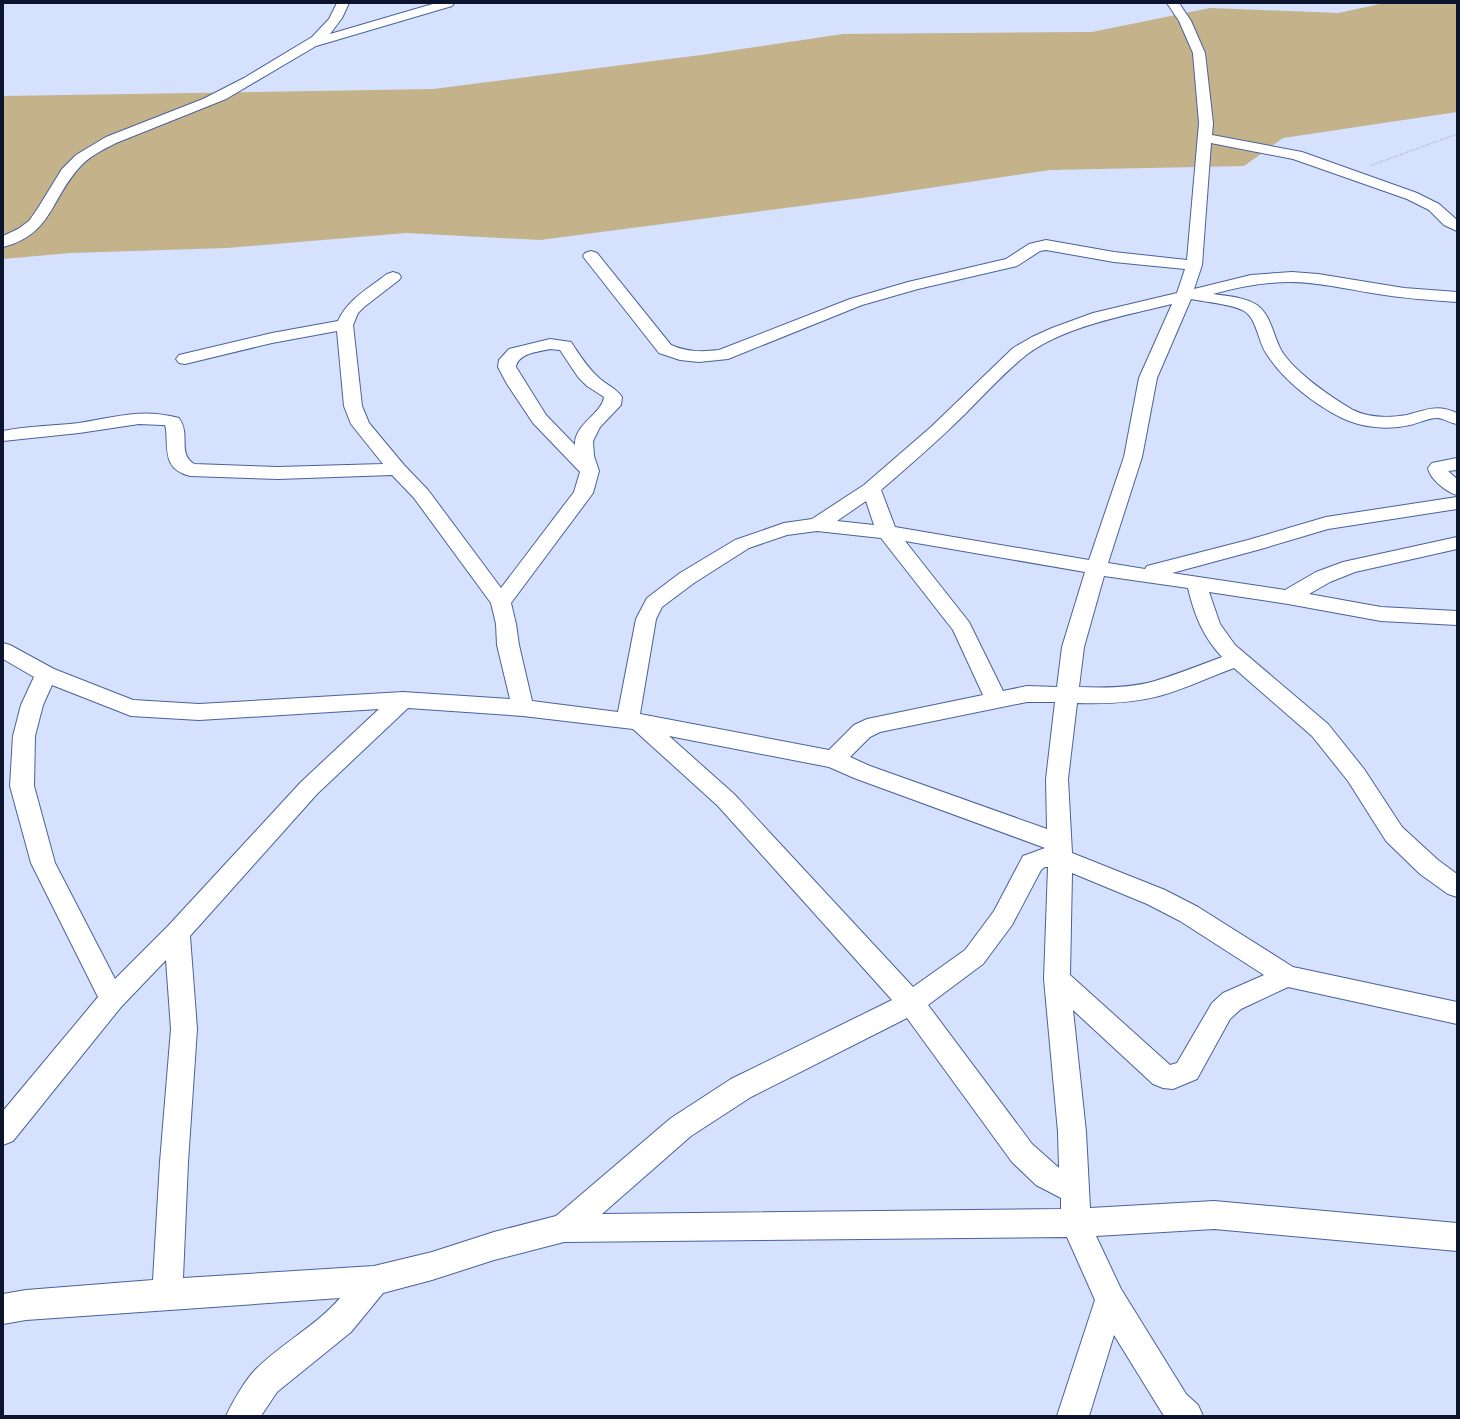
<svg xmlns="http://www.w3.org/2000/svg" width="1460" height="1419" viewBox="0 0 1460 1419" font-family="Arial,sans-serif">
  <rect width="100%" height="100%" fill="#d5e1fd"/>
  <!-- green -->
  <path fill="#c3b28a" d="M 1385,3 L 1457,3 L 1457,112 L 1283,138 L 1244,166 L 1050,170 L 862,198 L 540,240 L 406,233 L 227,248 L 70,253 L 3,259 L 3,96 L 433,89 L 701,55 L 843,34 L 1092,32 L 1210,8 L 1338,13 Z"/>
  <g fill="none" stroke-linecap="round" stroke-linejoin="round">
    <!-- minor casing -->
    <g stroke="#4a619e" stroke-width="2">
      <path id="minor" d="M 337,3 L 349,3 L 342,18 L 330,34 L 436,3 L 454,3 L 452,6 L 316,46 L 226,99 L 116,143 C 102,150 88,157 78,169 C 50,201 51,235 3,247 L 3,236 L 18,229 L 29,221 L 38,208 L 62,169 L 76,155 L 106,137 L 203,99 L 244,78 L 312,37 L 329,19 Z
        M 1167,3 L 1179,3 L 1191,21 L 1205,53 L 1213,123 L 1212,135 L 1302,152 L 1417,193 L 1439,204 L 1457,220 L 1457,231 L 1444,225 L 1429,210 L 1407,199 L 1293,159 L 1211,143 L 1202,265 L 1194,289 L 1251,275 L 1292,272 L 1318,274 L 1404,288 L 1457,292 L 1457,302 C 1428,300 1400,298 1372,293 C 1345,289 1318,282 1291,282 C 1264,282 1238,287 1213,294 C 1226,296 1245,297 1257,305 C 1271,315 1273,335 1281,350 C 1293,371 1332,398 1353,410 C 1369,418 1389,418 1407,415 C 1427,410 1436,404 1457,413 L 1457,424 C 1450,423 1443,418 1437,418 C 1428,418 1419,423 1410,425 C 1388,430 1363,428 1342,418 C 1314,404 1283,380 1266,353 C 1258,341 1257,319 1244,311 C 1232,304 1205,302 1191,299 L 1157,378 L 1142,457 L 1108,563 L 1145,569 L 1147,566 L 1248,540 L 1326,517 L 1457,497 L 1457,509 L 1328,529 L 1261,549 L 1172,573 L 1285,590 L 1316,572 L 1343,562 L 1457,537 L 1457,549 L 1355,572 L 1330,582 L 1309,594 L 1381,607 L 1457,611 L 1457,625 L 1381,621 L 1288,604 L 1209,592 L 1220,624 L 1235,645 L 1328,724 L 1364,769 L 1402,827 L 1438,860 L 1457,874 L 1457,897 L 1448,894 L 1420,874 L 1386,841 L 1348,781 L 1312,736 L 1234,668 C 1209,677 1185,689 1159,696 C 1132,703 1105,704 1077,703 L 1068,779 L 1072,853 L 1165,890 L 1198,907 L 1293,967 L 1457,1002 L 1457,1024 L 1288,987 L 1241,1009 L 1230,1019 L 1197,1079 L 1173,1089 L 1163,1088 L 1153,1084 L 1073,1010 L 1086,1132 L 1090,1208 L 1214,1201 L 1457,1223 L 1457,1251 L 1214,1229 L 1096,1236 L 1121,1289 L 1186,1394 L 1198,1405 L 1203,1416 L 1164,1416 L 1114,1335 L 1089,1416 L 1057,1416 L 1095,1300 L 1067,1237 L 564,1242 L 494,1260 L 432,1280 L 383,1293 L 351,1332 L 277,1392 L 261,1416 L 226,1416 C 232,1403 245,1380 256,1369 C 282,1343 316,1326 340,1298 L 26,1320 L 3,1324 L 3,1294 L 26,1290 L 153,1280 L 160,1162 L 171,1029 L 166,960 L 121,1007 L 13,1141 L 3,1145 L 3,1111 L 98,997 L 31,863 L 10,786 L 13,736 L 21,705 L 34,677 L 3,659 L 3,643 L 10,645 L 54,669 L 133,700 L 199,704 L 403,692 L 510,699 L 497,645 L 496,624 L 491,603 L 414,498 L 392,475 L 278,479 L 190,476 C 163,469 168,451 166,429 L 165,425 L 162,425 L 139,424 L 79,433 L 3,441 L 3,431 C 28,426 54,426 79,423 C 117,417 141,408 179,418 C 191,435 177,453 194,464 L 278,467 L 383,464 L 351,424 L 344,406 L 337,331 L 272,343 L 185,364 L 179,363 L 176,359 L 179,355 L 272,333 L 338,321 C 348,299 369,288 387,274 L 393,272 L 399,274 L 401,277 L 399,280 L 364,307 L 358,313 L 353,325 L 362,406 L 369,423 L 404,465 L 428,490 L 501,588 L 574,492 L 580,472 L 533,423 L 507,384 L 498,367 L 499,360 L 509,349 L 550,339 L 571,342 C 579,354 587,367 598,377 C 606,385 615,387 622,397 L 621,405 L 600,427 L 593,441 L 594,456 L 599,471 L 593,493 L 511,603 L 516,624 L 519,645 L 532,701 L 618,712 L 636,619 L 647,598 L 680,573 L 735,540 L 784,523 L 812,519 L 864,485 L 931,427 L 1013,348 L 1032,337 L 1052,328 L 1093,313 L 1177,293 L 1185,269 L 1114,262 L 1046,250 L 1040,251 L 1017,266 L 918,289 L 862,305 L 728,359 L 699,362 L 680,360 L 659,353 L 585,259 L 583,256 L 585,253 L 591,251 L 597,253 L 671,345 C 687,352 701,352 719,350 L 850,299 L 908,282 L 1006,259 L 1029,244 L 1046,240 L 1114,252 L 1187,260 L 1199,123 L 1193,53 L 1179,21 ZM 1172,304 L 1139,378 L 1124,457 L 1089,560 L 895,527 L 881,490 C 910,465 939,440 966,413 C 985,394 1004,373 1025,356 C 1061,327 1127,315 1172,304 ZM 550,349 L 560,350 L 578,377 L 587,386 L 604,397 C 602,414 574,424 575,445 L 546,415 L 516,367 C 518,353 538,352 550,349 ZM 866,501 L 874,525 L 837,521 ZM 817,531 L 881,538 L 953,630 L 983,695 L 867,719 L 854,725 L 829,750 L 640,714 L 656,619 L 662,607 L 694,583 L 749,548 L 787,535 ZM 905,541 L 1085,572 L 1062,647 L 1057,687 L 1027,686 L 1003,691 L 969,622 ZM 1104,576 L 1188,588 C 1194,614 1203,637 1222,657 C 1200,665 1178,674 1155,681 C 1131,688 1104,688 1079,687 L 1084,647 ZM 52,685 L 131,716 L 199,720 L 379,709 L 301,782 L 168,926 L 115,979 L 55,863 L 34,786 L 35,736 L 43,705 ZM 1027,702 L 1055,702 L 1046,779 L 1047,829 L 870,766 L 850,757 L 870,737 L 880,732 ZM 408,708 L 523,716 L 633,729 L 718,806 L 892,1000 L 731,1079 L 671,1118 L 556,1216 L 494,1232 L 432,1252 L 374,1266 L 183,1278 L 188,1162 L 197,1029 L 190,936 L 317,794 ZM 669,736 L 829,767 L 854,778 L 1045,848 L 1023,856 L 994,911 L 965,950 L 913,987 L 734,794 ZM 1045,867 L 1048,867 L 1044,979 L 1058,1132 L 1059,1168 L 1032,1144 L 928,1005 L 983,964 L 1012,925 L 1041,870 ZM 1072,873 L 1147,904 L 1180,921 L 1264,975 L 1223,993 L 1212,1003 L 1177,1063 L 1170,1065 L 1070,975 ZM 907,1018 L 1012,1162 L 1036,1185 L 1061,1198 L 1061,1209 L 602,1214 L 691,1136 L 751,1097 Z
        M 1457,458 L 1457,470 L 1448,471 L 1457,479 L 1457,495 C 1446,492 1430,479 1428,468 L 1432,463 Z"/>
    </g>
    <!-- path -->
    <path stroke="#77819b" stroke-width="1.5" stroke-dasharray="0.5 2" stroke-linecap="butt" d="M 1372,165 L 1457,134"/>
    <!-- minor -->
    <use href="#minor" fill="#fff" fill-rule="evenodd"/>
  </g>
  <!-- border -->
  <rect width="1460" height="1419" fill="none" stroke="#0c152d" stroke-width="8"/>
</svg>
